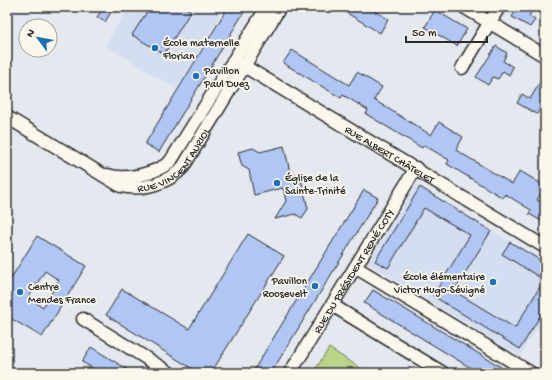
<svg xmlns="http://www.w3.org/2000/svg" width="552" height="380" viewBox="0 0 552 380" font-family="'Gochi Hand',sans-serif">
  <rect width="100%" height="100%" fill="#e4e8ef"/>
  <filter id="ink" filterUnits="userSpaceOnUse"><feTurbulence type="fractalNoise" baseFrequency=".025" numOctaves="2"/><feDisplacementMap in="SourceGraphic" scale="8" xChannelSelector="R" yChannelSelector="G"/><feConvolveMatrix kernelMatrix="1 2 1 2 8 2 1 2 1" color-interpolation-filters="sRGB"/></filter>
  <g filter="url(#ink)">
    <!-- built -->
    <path fill="#d4def1" d="M 129,7 L 225,7 L 176,89 L 106,45 Z
      M 416,185 L 545,263 L 545,315 L 520,356 L 368,263 Z"/>
    <!-- green -->
    <path fill="#bad38a" stroke="#727f5a" d="M 329,348 L 368,373 L 369,373 L 313,373 Z"/>
    <!-- building -->
    <path fill="#b0c6f5" stroke="#2b2b2b" fill-rule="evenodd" d="M 104,7 L 114,7 L 105,22 L 97,17 Z
      M 150,7 L 184,7 L 191,11 L 164,54 L 132,35 Z
      M 228,7 L 247,7 L 159,152 L 145,144 Z
      M 337,7 L 368,7 L 388,19 L 380,33 Z
      M 518,7 L 535,7 L 529,16 L 535,20 L 530,27 L 512,17 Z
      M 435,10 L 467,29 L 457,46 L 425,27 Z
      M 496,46 L 507,53 L 503,61 L 513,67 L 509,75 L 503,71 L 498,79 L 493,77 L 488,85 L 476,77 Z
      M 292,50 L 349,85 L 357,72 L 382,87 L 374,100 L 431,135 L 439,122 L 463,137 L 456,150 L 512,184 L 520,171 L 545,186 L 537,200 L 545,204 L 545,223 L 529,214 L 531,210 L 505,194 L 503,198 L 447,164 L 449,160 L 424,145 L 422,148 L 366,114 L 368,110 L 343,95 L 341,98 L 283,63 Z
      M 545,74 L 545,101 L 537,114 L 517,103 L 522,94 L 530,99 Z
      M 284,146 L 290,172 L 301,178 L 308,209 L 302,218 L 295,214 L 275,219 L 286,201 L 283,188 L 254,195 L 249,170 L 242,166 L 238,152 L 253,148 L 260,152 Z
      M 420,187 L 491,231 L 454,291 L 515,328 L 544,280 L 502,254 L 510,242 L 545,263 L 545,308 L 520,349 L 433,296 L 470,235 L 424,208 L 388,268 L 375,261 Z
      M 364,190 L 378,198 L 271,373 L 252,373 Z
      M 248,234 L 284,256 L 211,373 L 199,373 L 106,315 L 122,289 L 189,329 Z
      M 37,236 L 86,266 L 42,337 L 7,316 L 7,285 ZM 45,271 L 59,280 L 43,307 L 28,298 Z
      M 373,290 L 501,367 L 497,373 L 479,373 L 364,303 Z
      M 91,347 L 133,373 L 101,373 L 82,362 Z"/>
    <g fill="none" stroke-linecap="round" stroke-linejoin="round">
      <!-- street casing -->
      <g stroke="#2b2b2b" stroke-width="15">
        <g id="street">
          <path d="M 464,7 L 545,56"/>
          <path id="s1" d="M 234,60 L 545,247"/>
          <path d="M 462,68 L 499,7"/>
          <path id="s2" d="M 7,117 L 121,186 C 142,191 169,183 183,167 L 280,7"/>
          <path d="M 107,175 C 126,181 154,174 170,162 L 267,7"/>
          <path d="M 355,267 L 531,373"/>
          <path d="M 332,305 L 443,373"/>
          <path d="M 83,319 L 170,373"/>
          <path id="s3" d="M 290,373 L 416,168"/>
        </g>
      </g>
      <!-- street -->
      <use href="#street" stroke="#fbf7ec" stroke-width="12"/>
    </g>
  </g>
  <!-- markers -->
  <g fill="#1f6fb2" stroke="#fbf7ec" stroke-width="1.5">
    <circle cx="155" cy="48" r="4"/>
    <circle cx="196" cy="76" r="4"/>
    <circle cx="277" cy="183" r="4"/>
    <circle cx="493" cy="282" r="4"/>
    <circle cx="315" cy="286" r="4"/>
    <circle cx="20" cy="292" r="4"/>
  </g>
  <g text-anchor="middle" stroke-width="3.5" stroke-linejoin="round" paint-order="stroke">
    <!-- poi labels -->
    <g font-size="11" fill="#2b2b2b" stroke="#fbf7ec" text-anchor="start">
      <text x="163" y="46">École maternelle<tspan x="163" dy="13">Florian</tspan></text>
      <text x="204" y="74">Pavillon<tspan x="204" dy="13">Paul Duez</tspan></text>
      <text x="285" y="181">Église de la<tspan x="285" dy="13">Sainte-Trinité</tspan></text>
      <text x="485" y="280" text-anchor="end">École élémentaire<tspan x="485" dy="13">Victor Hugo-Sévigné</tspan></text>
      <text x="307" y="284" text-anchor="end">Pavillon<tspan x="307" dy="13">Roosevelt</tspan></text>
      <text x="28" y="290">Centre<tspan x="28" dy="13">Mendes France</tspan></text>
    </g>
    <!-- street labels -->
    <g font-size="11" fill="#2b2b2b" stroke="#fbf7ec">
      <text dy="4" stroke="none"><textPath href="#s1" startOffset="182">RUE ALBERT CHÂTELET</textPath></text>
      <text dy="4" stroke="none"><textPath href="#s2" startOffset="198">RUE VINCENT AURIOL</textPath></text>
      <text dy="4" stroke="none"><textPath href="#s3" startOffset="120">RUE DU PRÉSIDENT RENÉ COTY</textPath></text>
    </g>
  </g>
  <!-- margin -->
  <rect width="552" height="380" fill="none" stroke="#fbf7ec" stroke-width="24"/>
  <rect x="12" y="12" width="528" height="356" fill="none" stroke="#2b2b2b" stroke-width="1.5" filter="url(#ink)"/>
  <!-- north arrow -->
  <g transform="translate(38 38) rotate(302)"><circle r="19" fill="#fbf7ec" stroke="#a8a59f"/>
  <path d="M0-3L7 15L0 10L-7 15Z" fill="#1f6fb2"/>
  <text y="-6" font-size="11" font-weight="bold" text-anchor="middle" fill="#2b2b2b">N</text>
  </g>
  <!-- scale -->
  <path d="M406 36v6h81v-6" fill="none" stroke="#2b2b2b" stroke-width="2"/>
  <text x="412" y="36" font-size="12" fill="#2b2b2b" stroke="#fbf7ec" stroke-width="3" paint-order="stroke">50 m</text>
</svg>
